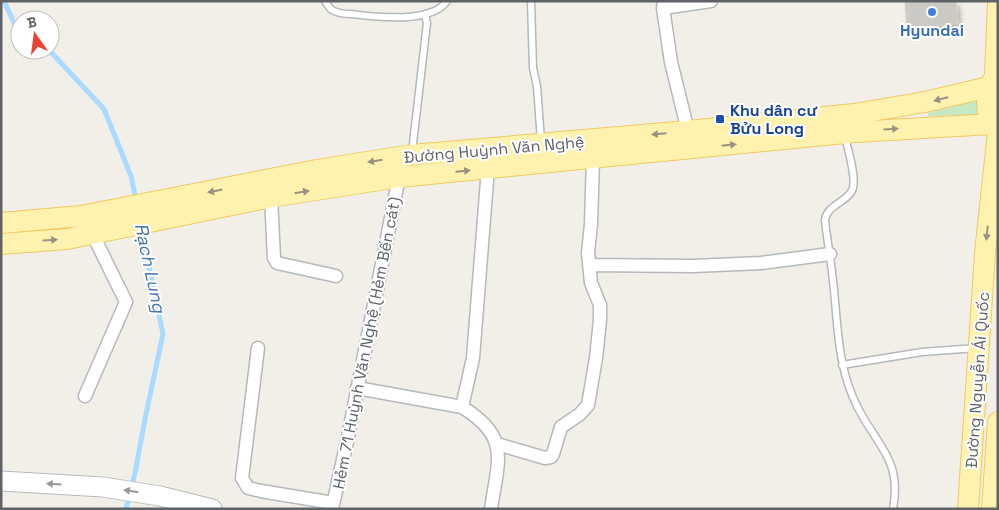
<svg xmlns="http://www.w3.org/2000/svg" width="999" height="510" viewBox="0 0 999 510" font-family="'Space Grotesk',sans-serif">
  <defs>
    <filter id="shadow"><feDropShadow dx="3" dy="5.5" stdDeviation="2.5" flood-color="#0004"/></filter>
  </defs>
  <rect width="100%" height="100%" fill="#f1efe8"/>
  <!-- green -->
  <path fill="#c5e8c5" d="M 977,100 L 979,115 L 928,116 L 928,113 Z"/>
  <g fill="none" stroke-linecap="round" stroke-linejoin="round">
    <!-- stream -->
    <path stroke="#aadaff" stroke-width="5" d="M 4,1 L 15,25 L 20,29
      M 49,50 L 104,109 L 131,176 L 136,200
      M 126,509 L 135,473 L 145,419 L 163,334 L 141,228"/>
  </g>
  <!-- building -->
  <path fill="#cccac5" stroke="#d6d1c6" filter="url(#shadow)" d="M 905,1 L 956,1 L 958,24 L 907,28 Z"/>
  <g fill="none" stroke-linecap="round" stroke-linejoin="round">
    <!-- lane casing -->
    <g stroke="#b5b8bc" stroke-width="9">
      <path id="lane" d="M 325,1 C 327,4 330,9 332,10 C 337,13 346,14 351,14 C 376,17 431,24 447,1
        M 531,1 L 533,68 L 537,86 L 541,141
        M 845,137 C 848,150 856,175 853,188 C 849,202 827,204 825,220 C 827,240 831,260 833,281 C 838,324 837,368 858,408 C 878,447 902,460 893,509
        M 412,152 L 427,23 L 425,14
        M 842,365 L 922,352 L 977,348"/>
    </g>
    <!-- street casing -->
    <g stroke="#b5b8bc" stroke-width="15">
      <path id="street" d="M 664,1 L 663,8 L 671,62 L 688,131
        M 663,8 L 711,1
        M 271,197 L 274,258 L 277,263 L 336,276
        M 589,265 L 693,266 L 761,263 L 830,254
        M 258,348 L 242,478 L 248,488 L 261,491 L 333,503
        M 357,388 L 462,407 C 511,437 498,460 491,509
        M 85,396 L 126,302 L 92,233
        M 462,407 L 473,358 L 488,168
        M 497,444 L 545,458 L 551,457 L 553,454 L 561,427 L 580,414 L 588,405 L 596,358 L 600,320 L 600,305 L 591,283 L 588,253 L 591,224 L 593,158
        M 332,509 L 348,437 L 399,177"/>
    </g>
    <!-- secondary casing -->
    <g stroke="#b6babf" stroke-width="21">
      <path id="secondary" d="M 1,481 L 103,487 L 160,496 L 212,509"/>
    </g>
    <!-- primary casing -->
    <g stroke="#f2c960" stroke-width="22">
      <path id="primary" d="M 995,75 L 998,3
        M 994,78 C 984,97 985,115 998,132
        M 1,223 L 81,216 L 317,170 L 411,155 L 688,131 L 854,114 L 925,102 L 989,87
        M 1,244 L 67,239 L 271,197 L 399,177 L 855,132 L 992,124
        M 968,509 L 985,253 L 998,132
        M 992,509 L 998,422"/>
    </g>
    <!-- lane -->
    <use href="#lane" stroke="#fff" stroke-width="6"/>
    <!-- street -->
    <use href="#street" stroke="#fff" stroke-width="12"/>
    <!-- secondary -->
    <use href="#secondary" stroke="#fff" stroke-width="19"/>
    <!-- primary -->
    <use href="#primary" stroke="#fff2af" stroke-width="20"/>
  </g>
  <!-- one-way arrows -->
  <defs><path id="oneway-solid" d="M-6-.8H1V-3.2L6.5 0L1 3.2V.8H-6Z" transform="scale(1.25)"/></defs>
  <g fill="#979581">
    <use href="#oneway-solid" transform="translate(941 99) rotate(166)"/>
    <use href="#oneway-solid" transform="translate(891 129) rotate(-4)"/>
    <use href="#oneway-solid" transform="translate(659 134) rotate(175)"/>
    <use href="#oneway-solid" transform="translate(729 145) rotate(-6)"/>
    <use href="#oneway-solid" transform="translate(375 161) rotate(171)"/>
    <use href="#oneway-solid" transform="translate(463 171) rotate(-5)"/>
    <use href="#oneway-solid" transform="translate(215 191) rotate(169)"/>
    <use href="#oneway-solid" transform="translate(302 192) rotate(-9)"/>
    <use href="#oneway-solid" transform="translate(987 233) rotate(96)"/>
    <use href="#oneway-solid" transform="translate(50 240) rotate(-4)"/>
  </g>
  <g fill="#979a9d">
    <use href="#oneway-solid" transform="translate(54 484) rotate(-177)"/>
    <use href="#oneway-solid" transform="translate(131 491) rotate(-171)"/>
  </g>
  <!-- markers -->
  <circle fill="#3f7fe0" stroke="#fff" stroke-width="2" cx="932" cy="12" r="5"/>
  <rect fill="#1a4fb4" stroke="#fff" stroke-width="2" x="715" y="114" width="10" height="10" rx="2.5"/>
  <g text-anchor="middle" stroke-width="4" stroke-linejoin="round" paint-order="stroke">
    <!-- shop labels -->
    <g font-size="16" font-weight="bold" fill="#366cbe" stroke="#fff">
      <text x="932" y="36">Hyundai</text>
    </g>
    <!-- transit labels -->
    <g font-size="16" font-weight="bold" fill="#164399" stroke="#fff" text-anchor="start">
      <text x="730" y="116">Khu dân cư<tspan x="730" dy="18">Bửu Long</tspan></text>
    </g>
    <!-- street labels -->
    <g font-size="16" fill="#5f6368" stroke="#fff">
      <text transform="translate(494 149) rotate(-5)" y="6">Đường Huỳnh Văn Nghệ</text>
      <text transform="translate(366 343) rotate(-79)" y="6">Hẻm 71 Huỳnh Văn Nghệ (Hẻm Bến cát)</text>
      <text transform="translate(977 380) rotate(-86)" y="6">Đường Nguyễn Ái Quốc</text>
    </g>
    <!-- water labels -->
    <g font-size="18" font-style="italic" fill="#4174aa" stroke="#fff">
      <text transform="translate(150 268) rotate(78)" y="6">Rạch Lung</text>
    </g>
  </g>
  <!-- border -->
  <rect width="999" height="510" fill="none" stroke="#5f6368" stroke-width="5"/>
  <!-- north arrow -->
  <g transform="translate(35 35) rotate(346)"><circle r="24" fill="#ffffff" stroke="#bfc1c3"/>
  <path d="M0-4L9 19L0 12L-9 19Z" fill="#ea4335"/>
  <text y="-8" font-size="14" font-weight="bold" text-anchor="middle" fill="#5f6368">B</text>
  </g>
</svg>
